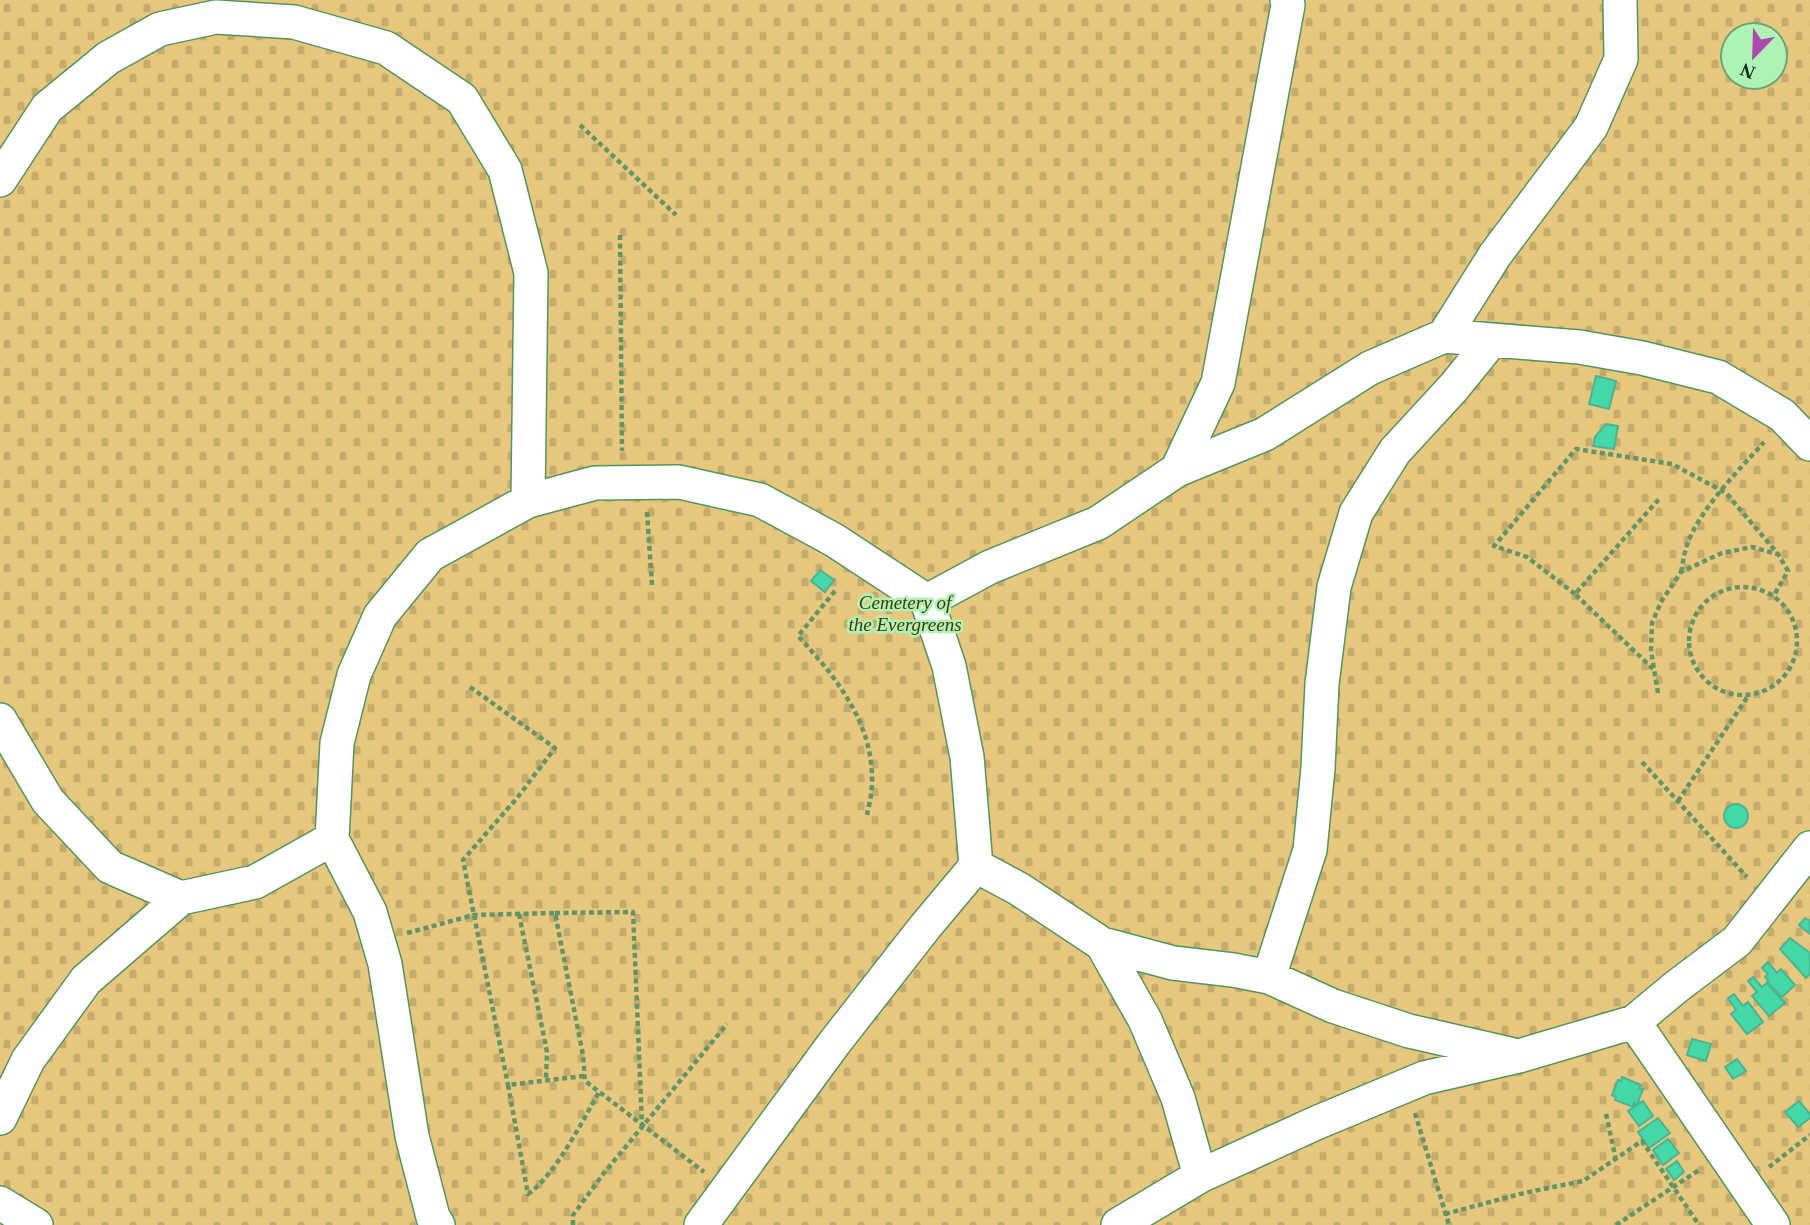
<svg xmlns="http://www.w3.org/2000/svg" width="1810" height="1225" viewBox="0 0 1810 1225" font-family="Georgia,serif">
  <defs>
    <pattern id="cemetery-stones" width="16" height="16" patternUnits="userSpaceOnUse" patternTransform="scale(1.75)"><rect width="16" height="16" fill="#e6c77d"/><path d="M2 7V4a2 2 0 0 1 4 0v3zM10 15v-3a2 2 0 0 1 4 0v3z" fill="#c4ab6b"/></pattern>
  </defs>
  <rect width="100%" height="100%" fill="#aef3b5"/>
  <!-- cemetery -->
  <path fill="url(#cemetery-stones)" fill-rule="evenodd" d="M 0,0 L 1810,0 L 1810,1225 L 0,1225 ZM 1733,35 L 1775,35 L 1775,77 L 1733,77 Z"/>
  <!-- building -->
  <path fill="#44d8a9" stroke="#4cb28f" stroke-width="2" d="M 1596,376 L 1616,381 L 1609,409 L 1589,404 Z
    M 1606,424 L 1618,426 L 1614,449 L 1593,446 L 1595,437 Z
    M 820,570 L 834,580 L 825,592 L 811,581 Z
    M1724 816a12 12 0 1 1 24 0a12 12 0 1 1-24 0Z
    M 1805,918 L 1810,921 L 1810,934 L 1799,925 Z
    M 1790,938 L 1810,953 L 1810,974 L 1806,978 L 1780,949 Z
    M 1768,962 L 1777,973 L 1781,969 L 1795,985 L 1782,997 L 1767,982 L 1768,980 L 1765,977 L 1768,974 L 1762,968 Z
    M 1753,977 L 1762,987 L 1767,983 L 1785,1003 L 1769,1016 L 1752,996 L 1757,992 L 1748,981 Z
    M 1734,994 L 1743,1006 L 1748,1002 L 1763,1022 L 1747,1034 L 1731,1014 L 1736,1010 L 1728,998 Z
    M 1692,1039 L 1711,1044 L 1706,1061 L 1687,1055 Z
    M 1737,1059 L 1746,1071 L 1733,1079 L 1725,1067 Z
    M 1622,1077 L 1641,1085 L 1639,1088 L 1643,1089 L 1637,1105 L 1634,1103 L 1633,1107 L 1615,1100 L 1616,1097 L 1612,1095 L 1618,1080 L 1621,1081 Z
    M 1643,1101 L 1653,1116 L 1639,1126 L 1628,1111 Z
    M 1799,1101 L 1810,1114 L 1810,1118 L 1798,1127 L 1785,1112 Z
    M 1658,1118 L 1670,1133 L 1649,1148 L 1638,1132 Z
    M 1668,1139 L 1679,1153 L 1663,1165 L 1653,1150 Z
    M 1677,1161 L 1684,1172 L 1674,1180 L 1666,1169 Z"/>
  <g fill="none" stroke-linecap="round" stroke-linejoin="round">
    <!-- minor casing -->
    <g stroke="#52955b" stroke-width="36">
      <path id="minor" d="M 0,180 L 47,108 L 108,58 L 160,29 L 216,17 L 294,22 L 386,48 L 462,99 L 505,170 L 531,273 L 528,501
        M 1444,336 L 1495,255 L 1591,127 L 1621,59 L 1620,0
        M 1177,470 L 1265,434 L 1370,368 L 1444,336 L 1579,347 L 1642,358 L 1718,377 L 1782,415 L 1810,444
        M 927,601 L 990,567 L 1098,523 L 1177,470 L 1218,383 L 1288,5 L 1287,0
        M 0,720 L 48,801 L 110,867 L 181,898 L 255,882 L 332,839
        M 976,866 L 1019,889 L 1102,944 L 1145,1020 L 1178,1098 L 1200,1176
        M 1102,944 L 1173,963 L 1233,970 L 1269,977 L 1333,1006 L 1409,1031 L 1510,1054
        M 1269,977 L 1310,850 L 1318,768 L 1322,684 L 1334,587 L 1356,513 L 1395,451 L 1454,387 L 1492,340
        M 1634,1022 L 1773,1225
        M 0,1118 L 28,1060 L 86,980 L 181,898
        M 0,1203 L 36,1225
        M 438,1225 L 433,1217 L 412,1136 L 385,964 L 370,912 L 332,839 L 337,743 L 354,675 L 380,616 L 430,555 L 528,501 L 595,483 L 679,482 L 760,500 L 834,540 L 927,601 L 949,666 L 967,757 L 976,866 L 925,927 L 835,1042 L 701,1225
        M 1118,1225 L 1200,1176 L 1316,1123 L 1424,1078 L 1519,1056 L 1634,1022 L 1676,987 L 1737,941 L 1810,848"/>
    </g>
    <!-- path -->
    <path stroke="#629468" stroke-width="4.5" stroke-dasharray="5 3.5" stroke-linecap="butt" d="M 580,125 L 676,215
      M 620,235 L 622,451
      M 647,512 L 652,585
      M 1681,572 C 1683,563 1684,554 1687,545 C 1699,510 1739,470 1764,442
      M1689 641a54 54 0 1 1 108 0a54 54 0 1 1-108 0Z
      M 835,591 L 798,636 C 836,677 874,724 872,783 C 872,794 869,805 867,815
      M 1575,594 L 1527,557 L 1494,546 L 1576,449 L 1672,464 L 1726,493 L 1778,554 L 1788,571 L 1773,597
      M 1653,669 L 1575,594 L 1659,499
      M 470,687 L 555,748 L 517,798 L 463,860 L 508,1085
      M 1658,693 L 1651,651 L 1652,623 L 1661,602 L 1681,572 L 1722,553 L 1752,547 L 1777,554
      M 1642,762 L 1747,877
      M 1678,801 L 1748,696
      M 555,913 L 633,912 L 642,1124
      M 519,914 L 547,1052 L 546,1080
      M 407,933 L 474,915 L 555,913 L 583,1055 L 585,1081 L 704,1172
      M 584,1076 L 508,1085 L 528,1194 C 554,1177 583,1120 599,1092
      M 1415,1113 L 1449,1225
      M 1606,1114 L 1616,1160
      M 1769,1167 L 1810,1135
      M 1445,1214 L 1524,1193 L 1583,1181 L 1642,1141 L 1699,1225
      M 573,1225 L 573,1215 L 604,1173 L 727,1024
      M 1616,1225 L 1699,1170"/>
    <!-- minor -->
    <use href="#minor" stroke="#fff" stroke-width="33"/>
  </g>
  <g text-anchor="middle" stroke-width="5" stroke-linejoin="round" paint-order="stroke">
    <!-- park labels -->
    <g font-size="19" font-style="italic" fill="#493603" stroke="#aef3b5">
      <text x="905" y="609">Cemetery of<tspan x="905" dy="22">the Evergreens</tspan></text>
    </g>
  </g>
  <!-- north arrow -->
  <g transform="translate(1754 56) rotate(203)"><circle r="33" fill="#aef3b5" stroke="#6ea374" stroke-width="2"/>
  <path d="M0-5L12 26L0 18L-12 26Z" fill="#ad48ae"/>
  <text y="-10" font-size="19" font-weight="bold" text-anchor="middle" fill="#0e2a13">N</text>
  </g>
</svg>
